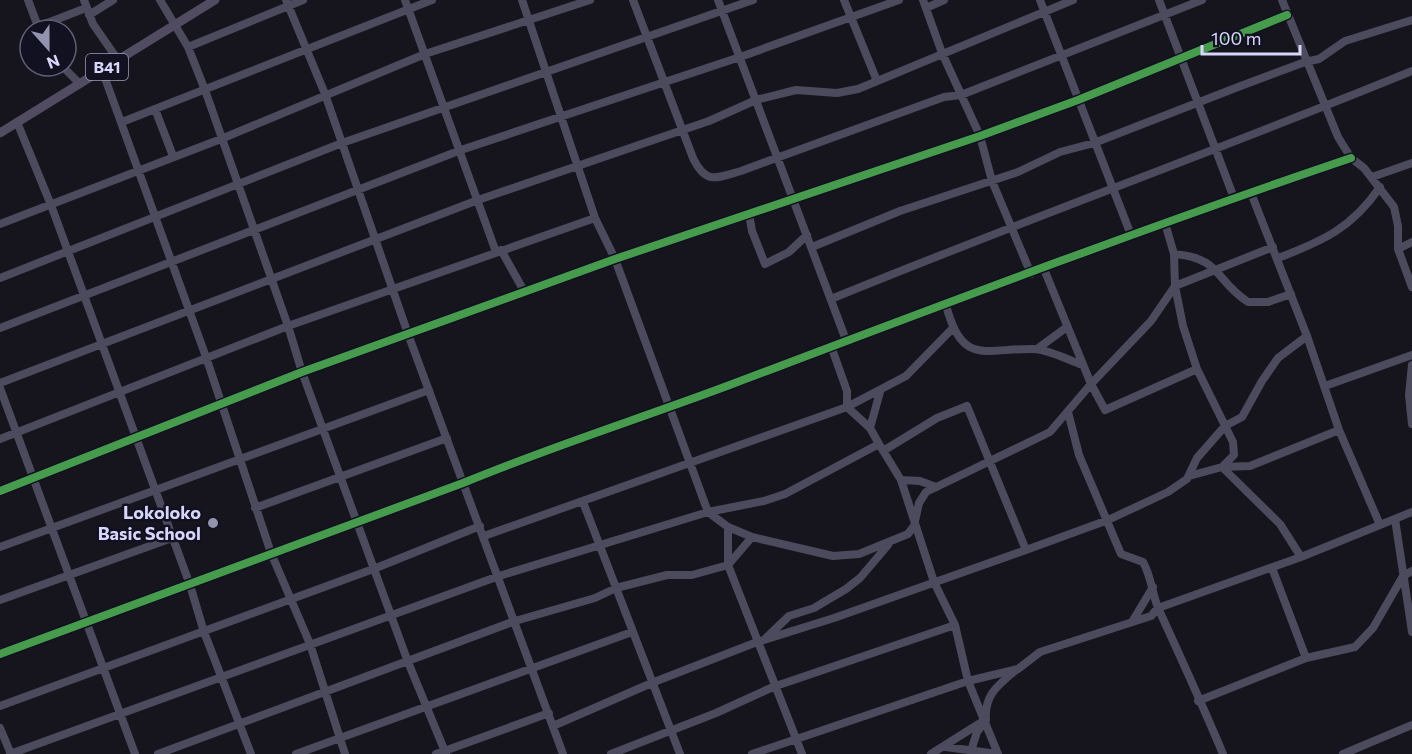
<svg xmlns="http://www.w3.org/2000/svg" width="1412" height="754" viewBox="0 0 1412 754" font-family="Commissioner,sans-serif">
  <rect width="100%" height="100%" fill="#16151e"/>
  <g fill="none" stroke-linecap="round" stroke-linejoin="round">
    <!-- minor -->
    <path stroke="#4b4b5d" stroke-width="8" d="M 28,0 L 39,29
      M 84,0 L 93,24 L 118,60
      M 160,0 L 188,47 L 205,90 L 288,326 L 302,372 L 408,662 L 446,754
      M 286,0 L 325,94 L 408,334 L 563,754
      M 405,0 L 496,252
      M 522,0 L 595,218 L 615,259 L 708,512 L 728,527 L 728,565 L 802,754
      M 633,0 L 693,158 C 706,185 716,178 741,171 L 944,97 L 961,95 L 1202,0
      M 718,0 L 846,340
      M 844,0 L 877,81
      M 923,0 L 942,53 L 980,136 L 992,181 L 1031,274
      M 1040,0 L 1131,235
      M 1159,0 L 1234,198
      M 1282,0 L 1338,137 L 1351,158 L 1364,168 L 1394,207 L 1398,226 L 1398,249 L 1412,287
      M 926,8 L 944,0
      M 89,15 L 113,0
      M 37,27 L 86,8
      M 188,47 L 303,0
      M 62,66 L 79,83
      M 102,70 L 206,357 L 271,553 L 310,644 L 345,754
      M 155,109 L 173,156
      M 17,122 L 51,205 L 190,585 L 204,632 L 251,754
      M 122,122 L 432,0
      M 1372,177 L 1412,163
      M 1251,193 L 1307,336 L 1339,430 L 1380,525
      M 749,214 L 752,231 L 765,264 L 789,252 L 807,235
      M 0,224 L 221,139 L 425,54 L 590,0
      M 812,247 L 900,211 L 1018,172 L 1060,152 L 1094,143 L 1238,87 L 1305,62 L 1319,59 L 1345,41 L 1412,20
      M 1398,249 L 1412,242
      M 501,250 L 524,291
      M 1174,254 C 1222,258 1215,281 1248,302 L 1268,302 L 1291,294
      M 1278,258 C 1323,241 1352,228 1380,187
      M 1044,269 L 1091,384 L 1105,410 L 1197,369 L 1233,442 L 1234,455 L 1222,467
      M 0,278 L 342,143 L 753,0
      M 831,299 C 1024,220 1219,150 1412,71
      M 946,305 C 962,367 985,348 1034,349 C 1050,350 1068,360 1083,365
      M 0,328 L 461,150 L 740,57 L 899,0
      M 831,346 L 847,391 L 847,407
      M 1037,349 L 1067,327
      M 1412,365 L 1409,395 L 1412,424
      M 1197,369 L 1183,326 L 1175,286 L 1273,247
      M 0,383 L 478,200 L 709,121 L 756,100 L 796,90 L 837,93 L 858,89 L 1073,0
      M 1325,386 L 1412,355
      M 0,388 L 135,754
      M 847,407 L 870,428 L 879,444
      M 1068,412 L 1079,455 L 1121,554 L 1143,562 C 1152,578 1152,595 1159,610 C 1181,658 1203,706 1223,754
      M 870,428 L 880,392
      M 0,439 L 288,326 L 595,218
      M 883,451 L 937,418 L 967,406 L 1026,550
      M 1222,467 L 1280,524 L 1301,557
      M 1189,476 L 1222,467 L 1250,466 L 1339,430
      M 901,480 L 920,481 L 936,487
      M 0,491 L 302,372 L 615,259 L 980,136 L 1078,100 L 1287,15
      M 583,502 L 680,754
      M 255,508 L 447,438
      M 1395,519 L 1412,632
      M 728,527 L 752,537 L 816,552 L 833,556 L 859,554 L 908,534 L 914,526 L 919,503 L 926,492 L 1050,432 L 1091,384 L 1151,321 L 1175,286 L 1174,254 L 1165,223
      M 484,536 L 847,407 L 906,376 L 952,329
      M 0,547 L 429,390
      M 1272,568 L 1306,658
      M 0,600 L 172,538
      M 1132,622 L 1153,587
      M 766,638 L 789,616 L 814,608 L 846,589 L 860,578 L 888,545
      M 0,654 L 463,483 C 552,446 645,417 735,383 C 939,306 1144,228 1351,158
      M 1198,701 L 1306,658 L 1355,647 L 1373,628 L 1403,576 L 1412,571
      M 0,706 L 376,568 L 480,526
      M 553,726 L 654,682 L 757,642 L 834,618 L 1026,550 L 1108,520 L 1168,492 L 1187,479 L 1197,458 L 1225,426 L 1242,417 L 1262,381 L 1278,358 L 1307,336
      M 0,728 L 11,754
      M 946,747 L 997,754
      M 10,754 L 499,576 L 708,512 L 764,501 L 785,494 L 879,444 L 901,480 L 934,582 L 955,625 L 968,681 L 998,754
      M 158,754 L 515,621 L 595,598 L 616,588 L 667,575 L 692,575 L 728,565 L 752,537
      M 296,754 L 632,632
      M 436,754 L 549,713
      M 611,754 L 716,713 L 773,687 L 955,625
      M 752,754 L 968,681 L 1018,669 L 1040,652 L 1151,616 L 1158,608 L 1301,557 L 1412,512
      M 931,754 L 982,722
      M 970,754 L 977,732 L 986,720 C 984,695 998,685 1016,670
      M 1343,754 L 1412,725"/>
    <!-- major -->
    <path stroke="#524c62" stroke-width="9" d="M 0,133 L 215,0"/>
    <!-- cycleway casing -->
    <g stroke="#121122" stroke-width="11">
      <path id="cycleway" d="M 0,491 L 302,372 L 615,259 L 980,136 L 1078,100 L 1287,15
        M 0,654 L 463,483 C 552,446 645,417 735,383 C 939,306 1144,228 1351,158"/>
    </g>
    <!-- cycleway -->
    <use href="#cycleway" stroke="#469c4c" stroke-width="8"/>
  </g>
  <!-- markers -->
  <circle fill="#9493ad" stroke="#121122" stroke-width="2" cx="213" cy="523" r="6"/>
  <g text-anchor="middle" stroke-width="5" stroke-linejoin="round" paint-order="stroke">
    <!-- shield labels -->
    <rect fill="#121122" stroke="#9d9cb9" stroke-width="1.5" x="86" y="54" width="42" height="26" rx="4.5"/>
    <g font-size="16" font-weight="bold" fill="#d8d7fa">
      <text x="107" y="73">B41</text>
    </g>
    <!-- poi labels -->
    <g font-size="18" font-weight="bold" fill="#d8d7fa" stroke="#121122" text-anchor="end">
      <text x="201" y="519">Lokoloko<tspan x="201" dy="21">Basic School</tspan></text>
    </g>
  </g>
  <!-- north arrow -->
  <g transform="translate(48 48) rotate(159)"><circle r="28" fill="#121122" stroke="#616078" stroke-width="1.5"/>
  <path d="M0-4.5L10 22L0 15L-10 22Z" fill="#9493ad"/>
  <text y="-9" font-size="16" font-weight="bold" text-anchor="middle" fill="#d8d7fa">N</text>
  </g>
  <!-- scale -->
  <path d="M1202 45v9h98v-9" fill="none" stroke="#d8d7fa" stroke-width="3"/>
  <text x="1211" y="45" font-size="18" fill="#d8d7fa" stroke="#121122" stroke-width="4.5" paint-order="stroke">100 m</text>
</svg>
